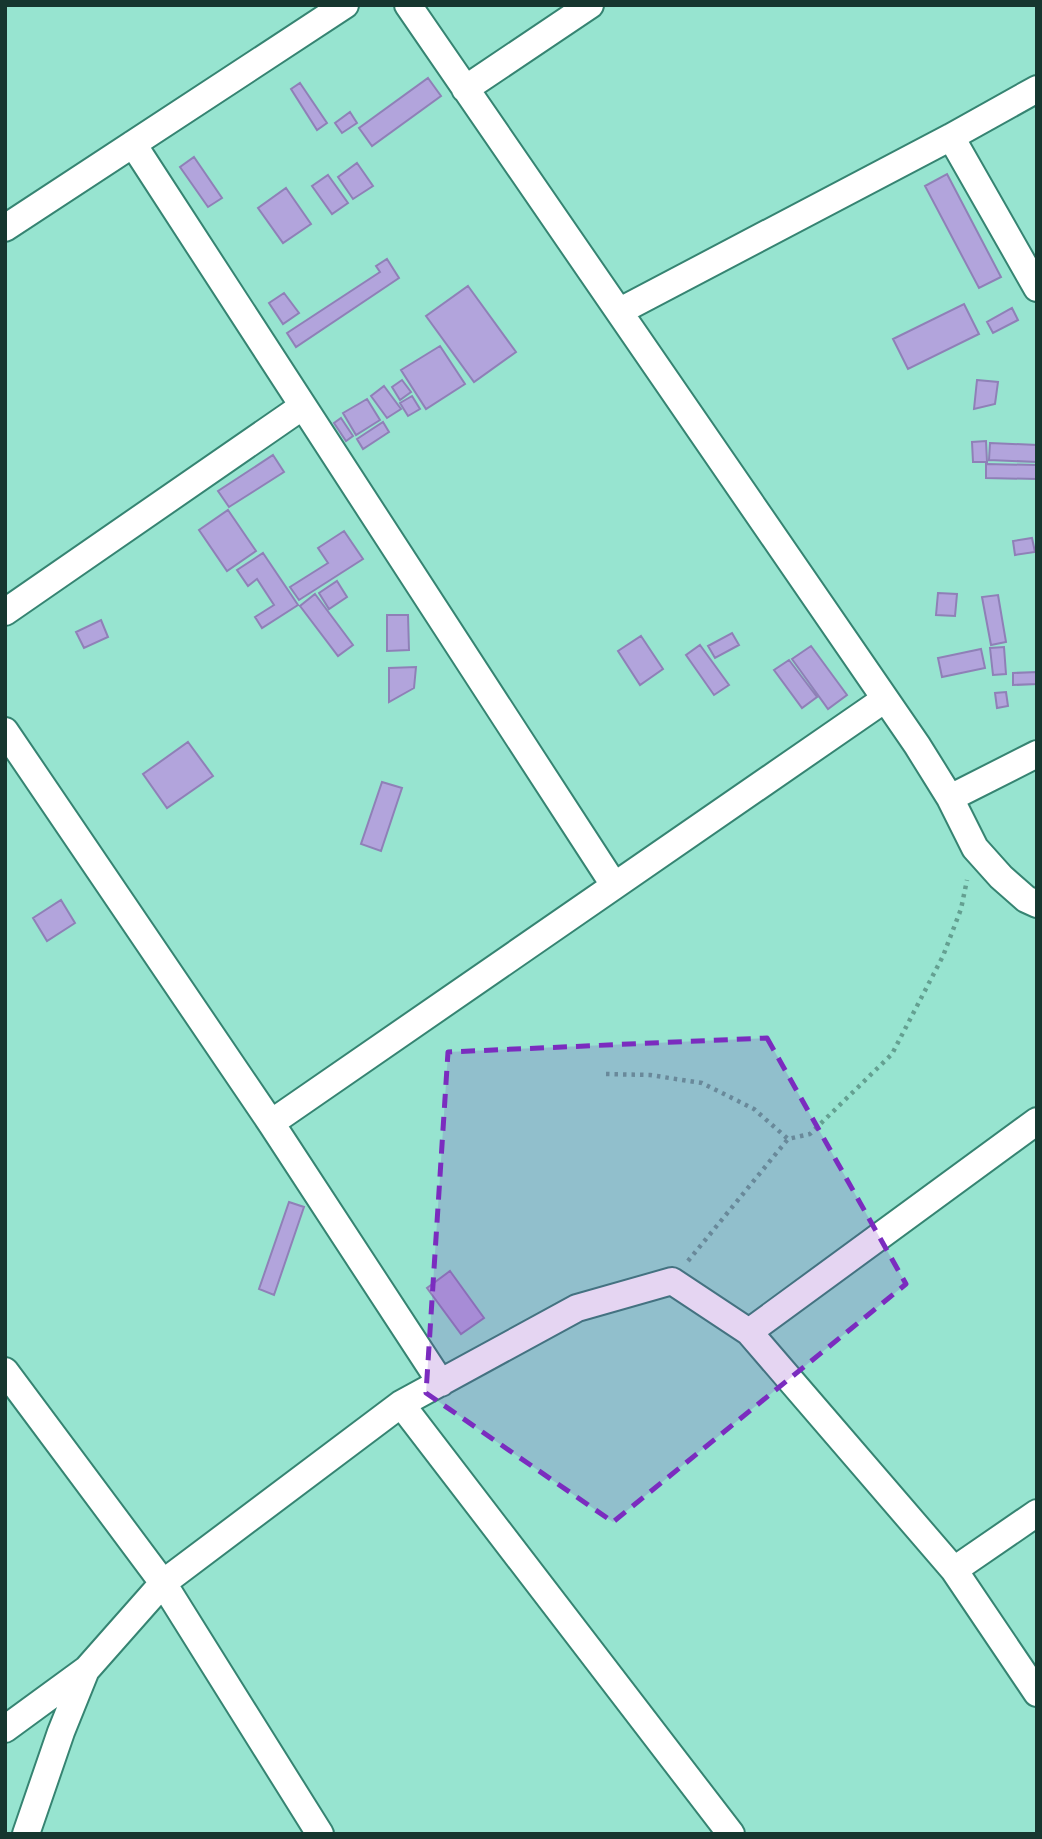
<svg xmlns="http://www.w3.org/2000/svg" width="1042" height="1839" viewBox="0 0 1042 1839" font-family="'Work Sans',sans-serif">
  <rect width="100%" height="100%" fill="#97e4d0"/>
  <!-- building -->
  <path fill="#b2a4dc" stroke="#8f80b7" stroke-width="2" d="M 428,78 L 441,96 L 372,146 L 359,128 Z
    M 300,83 L 327,123 L 317,130 L 291,89 Z
    M 350,112 L 357,123 L 342,133 L 335,123 Z
    M 194,157 L 222,198 L 208,207 L 180,167 Z
    M 357,163 L 373,186 L 353,199 L 338,177 Z
    M 947,174 L 1001,277 L 979,288 L 925,186 Z
    M 328,175 L 348,203 L 332,214 L 312,186 Z
    M 286,188 L 311,224 L 283,243 L 258,208 Z
    M 387,259 L 399,278 L 296,347 L 287,333 L 380,272 L 376,266 Z
    M 468,286 L 516,352 L 474,382 L 426,316 Z
    M 284,293 L 299,313 L 283,324 L 269,303 Z
    M 964,304 L 979,334 L 908,369 L 893,339 Z
    M 1012,308 L 1018,320 L 993,333 L 987,322 Z
    M 440,346 L 465,384 L 426,409 L 401,370 Z
    M 402,380 L 411,392 L 400,400 L 392,387 Z
    M 977,380 L 998,382 L 995,404 L 974,409 Z
    M 384,386 L 401,409 L 387,418 L 371,396 Z
    M 412,396 L 420,409 L 408,416 L 400,403 Z
    M 367,399 L 380,420 L 356,435 L 343,413 Z
    M 341,418 L 353,436 L 346,441 L 334,423 Z
    M 383,422 L 389,432 L 363,449 L 357,439 Z
    M 986,441 L 987,462 L 973,462 L 972,442 Z
    M 990,443 L 1037,445 L 1037,462 L 989,460 Z
    M 273,455 L 284,472 L 229,507 L 218,491 Z
    M 986,464 L 1037,465 L 1037,479 L 986,478 Z
    M 228,510 L 256,551 L 227,571 L 199,530 Z
    M 344,531 L 363,559 L 299,600 L 290,587 L 328,563 L 318,548 Z
    M 1032,538 L 1035,552 L 1015,555 L 1013,541 Z
    M 263,553 L 298,605 L 262,628 L 255,617 L 274,605 L 257,579 L 248,586 L 237,570 Z
    M 337,581 L 347,597 L 329,609 L 319,593 Z
    M 938,593 L 957,594 L 955,616 L 936,615 Z
    M 315,594 L 353,645 L 338,656 L 300,606 Z
    M 998,595 L 1006,642 L 991,645 L 982,597 Z
    M 387,615 L 408,615 L 409,650 L 387,651 Z
    M 101,620 L 108,637 L 84,648 L 76,632 Z
    M 732,633 L 739,645 L 715,658 L 708,646 Z
    M 641,636 L 663,669 L 640,685 L 618,651 Z
    M 700,645 L 729,685 L 714,695 L 686,655 Z
    M 811,646 L 847,695 L 828,709 L 792,659 Z
    M 1004,647 L 1006,674 L 993,675 L 990,648 Z
    M 981,649 L 985,668 L 942,677 L 938,658 Z
    M 789,660 L 817,697 L 802,708 L 774,670 Z
    M 416,667 L 414,688 L 389,702 L 389,668 Z
    M 1037,672 L 1037,684 L 1013,685 L 1013,673 Z
    M 1006,692 L 1008,706 L 997,708 L 995,693 Z
    M 188,742 L 213,776 L 167,808 L 143,774 Z
    M 382,782 L 402,788 L 381,851 L 361,844 Z
    M 61,900 L 75,923 L 47,941 L 33,918 Z
    M 289,1202 L 304,1207 L 274,1295 L 259,1289 Z
    M 450,1271 L 484,1318 L 461,1334 L 427,1288 Z"/>
  <g fill="none" stroke-linecap="round" stroke-linejoin="round">
    <!-- street casing -->
    <g stroke="#368472" stroke-width="30">
      <path id="street" d="M 408,5 L 917,745 L 950,798 L 975,848 L 1001,877 L 1026,899 L 1037,904
        M 465,89 L 590,5
        M 951,137 L 1037,288
        M 133,144 L 614,885
        M 5,228 L 345,5
        M 620,311 L 951,137 L 1037,89
        M 5,612 L 303,406
        M 5,731 L 271,1123 L 441,1383
        M 950,798 L 1037,754
        M 271,1123 L 885,699
        M 749,1332 L 1037,1121
        M 5,1371 L 163,1583 L 320,1834
        M 401,1404 L 731,1834
        M 954,1570 L 1037,1513
        M 5,1729 L 87,1669 L 163,1583 L 401,1404 L 577,1308 L 672,1281 L 749,1332 L 954,1570 L 1037,1693
        M 26,1834 L 61,1732 L 86,1670"/>
    </g>
    <!-- path -->
    <path stroke="#64a091" stroke-width="4.5" stroke-dasharray="3.5 5" stroke-linecap="butt" d="M 606,1074 L 650,1075 L 702,1083 L 754,1109 L 788,1139
      M 688,1261 L 788,1139 L 810,1134 L 892,1054 L 943,956 L 961,909 L 967,880"/>
    <!-- street -->
    <use href="#street" stroke="#fff" stroke-width="26"/>
  </g>
  <!-- marked area -->
  <path fill="#7b2cbf" fill-opacity="0.2" stroke="#7b2cbf" stroke-width="5" stroke-dasharray="14 9" stroke-linejoin="round" d="M 767,1038 L 906,1284 L 613,1522 L 426,1393 L 448,1052 Z"/>
  <!-- border -->
  <rect width="1042" height="1839" fill="none" stroke="#16362f" stroke-width="14"/>
</svg>
